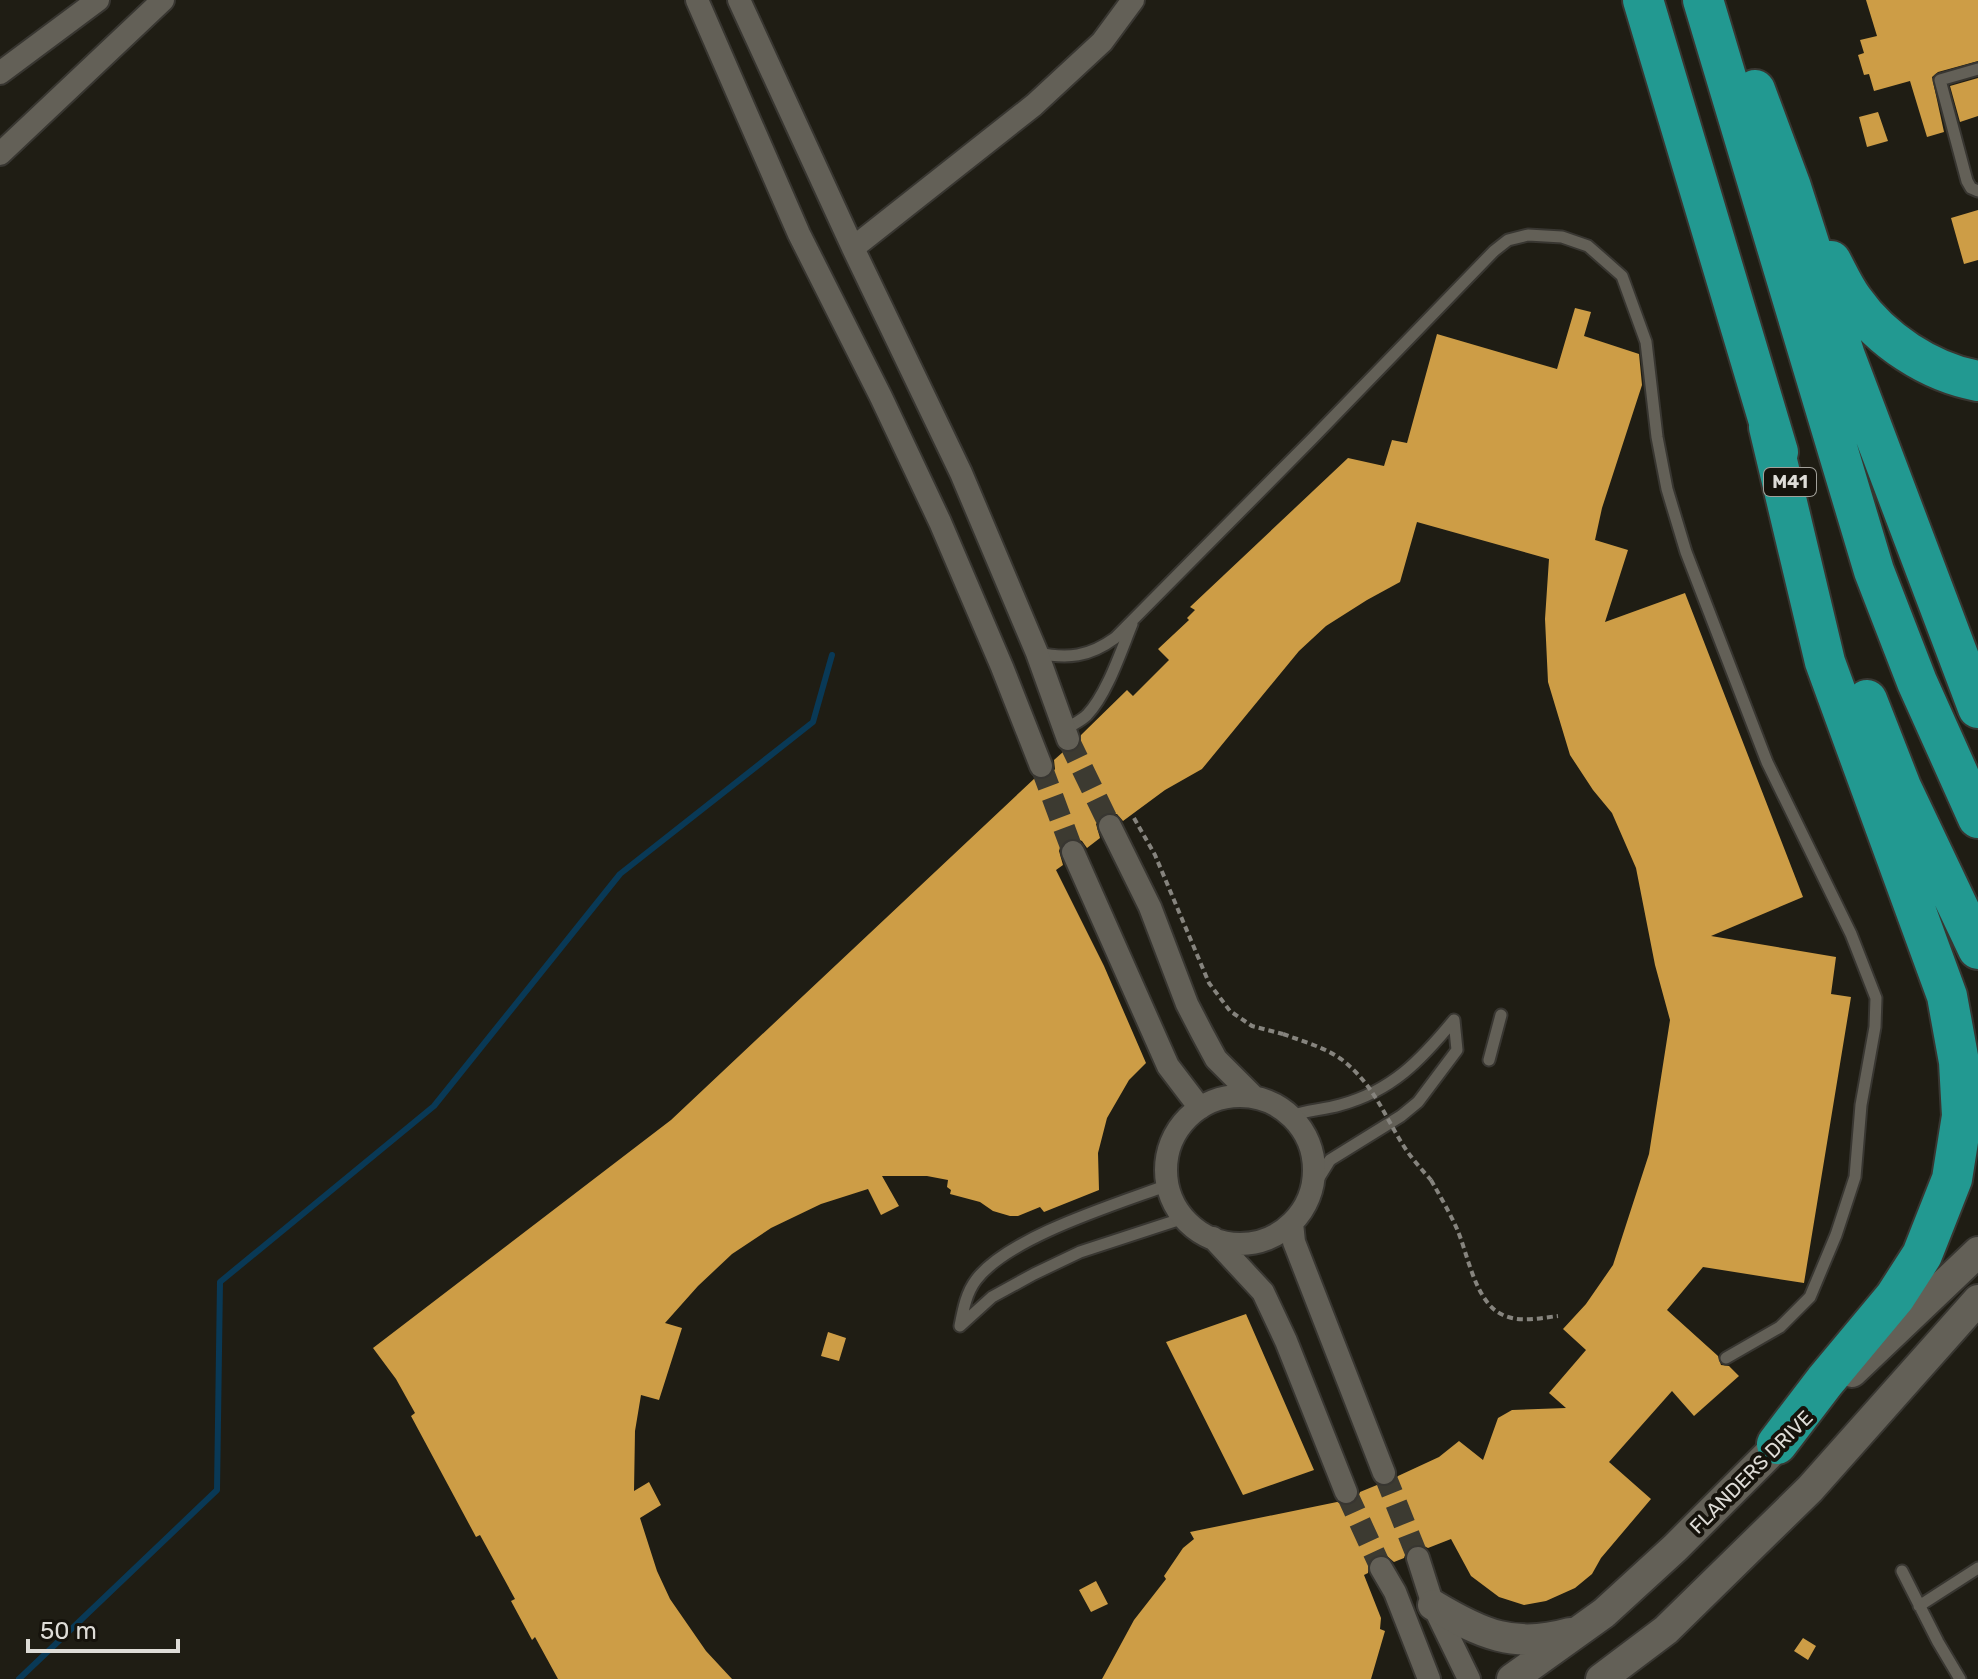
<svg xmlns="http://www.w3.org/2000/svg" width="1978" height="1679" viewBox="0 0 1978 1679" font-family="Rubik,sans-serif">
  <rect width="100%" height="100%" fill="#1f1d14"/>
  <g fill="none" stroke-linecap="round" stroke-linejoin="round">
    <!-- stream -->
    <path stroke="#093956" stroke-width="6" d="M 19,1679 L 217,1490 L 220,1282 L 434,1106 L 620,874 L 813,722 L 832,655"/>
  </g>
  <!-- building -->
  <path fill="#cd9d46" d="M 1866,0 L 1978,0 L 1978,61 L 1938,72 L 1932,77 L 1944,132 L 1927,137 L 1910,81 L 1874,91 L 1869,74 L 1864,75 L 1858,55 L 1864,53 L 1860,40 L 1877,36 Z
    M 1978,78 L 1978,116 L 1960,122 L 1950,86 Z
    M 1878,112 L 1888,141 L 1867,147 L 1859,117 Z
    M 1978,210 L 1978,260 L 1964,264 L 1951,218 Z
    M 1575,308 L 1591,312 L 1584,336 L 1639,354 L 1642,385 L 1602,508 L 1595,540 L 1628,550 L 1605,622 L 1685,593 L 1803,897 L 1711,936 L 1836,957 L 1831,994 L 1851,997 L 1804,1283 L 1703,1267 L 1667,1310 L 1718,1356 L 1721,1365 L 1729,1366 L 1739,1376 L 1694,1416 L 1672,1391 L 1609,1462 L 1651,1499 L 1601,1558 L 1592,1574 L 1575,1588 L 1546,1601 L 1524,1605 L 1499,1597 L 1471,1576 L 1451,1539 L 1428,1548 L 1422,1545 L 1413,1545 L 1407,1549 L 1404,1558 L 1394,1562 L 1387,1556 L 1373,1556 L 1369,1562 L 1368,1573 L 1364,1575 L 1381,1618 L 1380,1629 L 1385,1631 L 1371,1679 L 1102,1679 L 1134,1620 L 1166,1579 L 1164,1576 L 1183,1548 L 1194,1539 L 1190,1532 L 1337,1502 L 1350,1505 L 1357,1500 L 1360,1492 L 1377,1485 L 1390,1486 L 1398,1476 L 1439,1457 L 1459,1441 L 1483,1460 L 1498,1418 L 1512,1410 L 1566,1408 L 1549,1393 L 1586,1350 L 1563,1329 L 1586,1304 L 1613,1265 L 1649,1154 L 1670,1020 L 1655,965 L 1636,868 L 1612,813 L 1593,790 L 1570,755 L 1548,682 L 1545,619 L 1549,559 L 1417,522 L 1400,582 L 1367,600 L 1326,626 L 1299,651 L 1202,769 L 1165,790 L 1123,821 L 1117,814 L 1103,814 L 1096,824 L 1100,838 L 1087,848 L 1082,841 L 1075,838 L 1068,839 L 1061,844 L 1059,851 L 1063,865 L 1056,870 L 1104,966 L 1146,1063 L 1129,1080 L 1107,1118 L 1098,1153 L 1099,1190 L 1044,1212 L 1040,1207 L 1018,1216 L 1010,1216 L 993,1211 L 980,1202 L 950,1194 L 951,1190 L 947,1187 L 948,1180 L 927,1176 L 882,1176 L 899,1206 L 881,1215 L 868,1189 L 821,1204 L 771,1228 L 732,1254 L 698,1286 L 665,1323 L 682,1328 L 659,1400 L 641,1395 L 635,1431 L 634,1491 L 649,1482 L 661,1505 L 640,1518 L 657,1571 L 670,1599 L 706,1651 L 732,1679 L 558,1679 L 535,1637 L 532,1640 L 511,1601 L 515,1599 L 480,1535 L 476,1537 L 411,1416 L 415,1413 L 396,1379 L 373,1348 L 671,1120 L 1035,778 L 1045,779 L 1051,775 L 1055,769 L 1054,760 L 1063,752 L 1072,752 L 1078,749 L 1081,735 L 1127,690 L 1133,696 L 1169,660 L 1158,649 L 1189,620 L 1187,618 L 1195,610 L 1190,607 L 1348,458 L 1384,466 L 1392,440 L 1407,443 L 1437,334 L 1557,369 Z
    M 1246,1314 L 1314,1470 L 1243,1495 L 1166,1342 Z
    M 828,1332 L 846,1338 L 839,1361 L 821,1356 Z
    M 1096,1581 L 1108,1604 L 1091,1612 L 1079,1590 Z
    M 1803,1638 L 1816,1646 L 1808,1660 L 1794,1651 Z"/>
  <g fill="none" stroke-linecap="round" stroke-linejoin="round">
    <!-- street-tunnel -->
    <path stroke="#3c3a31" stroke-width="22" stroke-dasharray="22 11" stroke-linecap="butt" d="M 1068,739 L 1110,826
      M 1041,766 L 1073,852
      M 1384,1473 L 1418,1558
      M 1346,1492 L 1381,1568"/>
    <!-- lane casing -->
    <g stroke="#383631" stroke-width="15">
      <path id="lane" d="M 1978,69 L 1940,80 L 1967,181 L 1971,188 L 1978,191
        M 1037,653 C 1068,659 1089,657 1115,638 L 1311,440 L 1494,251 L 1508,240 L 1528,235 L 1562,237 L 1588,246 L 1622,276 L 1646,342 L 1657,437 L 1667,489 L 1686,552 L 1767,762 L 1851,934 L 1876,998 L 1875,1027 L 1861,1105 L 1855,1177 L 1836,1235 L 1810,1297 L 1780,1327 L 1726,1358
        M 1066,729 C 1073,724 1081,721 1087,715 C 1107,694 1121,651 1132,624
        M 1489,1060 L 1501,1015
        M 1291,1116 C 1307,1110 1323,1110 1340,1105 C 1392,1091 1421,1060 1454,1020
        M 1312,1189 L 1330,1160 L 1401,1116 L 1418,1102 L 1457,1050 L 1454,1020
        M 960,1326 C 963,1311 966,1293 976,1280 C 1008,1237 1117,1204 1168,1185
        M 960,1326 L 992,1297 L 1034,1274 L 1080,1252 L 1184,1218
        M 1902,1571 L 1938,1642 L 1960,1679
        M 1919,1606 L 1978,1568"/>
    </g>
    <!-- street casing -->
    <g stroke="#383631" stroke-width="26">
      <path id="street" d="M 697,0 L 799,234 L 881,397 L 940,522 L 1002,667 L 1041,766
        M 739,0 L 853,248 L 961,473 L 1037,653 L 1068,739
        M 0,73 L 98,0
        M 0,154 L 163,0
        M 853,248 L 1034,105 L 1102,42 L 1133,0
        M 1110,826 L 1150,907 L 1187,1004 L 1202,1033 L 1216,1059 L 1254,1097
        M 1073,852 L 1168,1066 L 1200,1108
        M1166 1170a74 74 0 1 1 148 0a74 74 0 1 1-148 0Z
        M 1292,1223 L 1294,1242 L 1384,1473
        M 1213,1238 L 1263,1292 L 1286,1341 L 1346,1492
        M 1418,1558 L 1433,1605 L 1469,1679
        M 1381,1568 L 1395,1592 L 1429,1679"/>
    </g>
    <!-- secondary casing -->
    <g stroke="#383631" stroke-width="34">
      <path id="secondary" d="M 1852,1372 L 1978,1252
        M 1433,1605 C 1481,1634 1514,1649 1570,1633
        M 1512,1679 L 1604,1613 L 1675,1548 L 1792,1431
        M 1601,1679 L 1666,1630 L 1810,1489 L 1978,1300"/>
    </g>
    <!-- highway casing -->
    <g stroke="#383631" stroke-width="44">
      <path id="highway" d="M 1643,0 L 1778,452
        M 1703,0 L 1874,571 L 1917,682 L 1978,818
        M 1755,90 L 1791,187 L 1845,356 L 1978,708
        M 1831,261 C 1838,274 1844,288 1853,300 C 1881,340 1929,372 1978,381
        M 1769,427 L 1825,662 L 1947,996 L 1959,1062 L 1962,1116 L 1952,1179 L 1922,1255 L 1895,1297 L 1825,1381 L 1777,1444
        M 1867,700 L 1901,787 L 1978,949"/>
    </g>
    <!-- path -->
    <path stroke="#86847e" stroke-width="4" stroke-dasharray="6 4" stroke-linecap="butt" d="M 1134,818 L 1155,855 L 1209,983 L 1230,1011 L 1252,1026 L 1283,1034
      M 1431,1180 C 1440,1196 1450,1213 1457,1229 C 1468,1254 1475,1303 1503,1315 C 1520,1323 1540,1318 1558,1316"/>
    <!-- lane -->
    <use href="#lane" stroke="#636057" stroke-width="11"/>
    <!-- street -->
    <use href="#street" stroke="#636057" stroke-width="22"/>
    <!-- secondary -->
    <use href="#secondary" stroke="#636057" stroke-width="30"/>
    <!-- highway -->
    <use href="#highway" stroke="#229991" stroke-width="40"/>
    <!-- path-bridge -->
    <path stroke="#86847e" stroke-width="4" stroke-dasharray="6 4" stroke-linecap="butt" d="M 1283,1034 C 1302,1041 1324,1047 1341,1059 C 1376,1086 1384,1117 1407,1151 C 1414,1161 1423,1171 1431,1180"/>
  </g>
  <g text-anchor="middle" stroke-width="8" stroke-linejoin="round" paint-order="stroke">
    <!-- shield labels -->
    <rect fill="#16130c" stroke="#a2a09a" stroke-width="2" x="1764" y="468" width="52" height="28" rx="6"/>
    <g font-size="18" font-weight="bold" fill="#dedcd7">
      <text x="1790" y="488">M41</text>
    </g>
    <!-- street labels -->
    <g font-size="20" fill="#dedcd7" stroke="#16130c">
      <text transform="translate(1751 1472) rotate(-45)" y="7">FLANDERS DRIVE</text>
    </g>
  </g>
  <!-- scale -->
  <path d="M28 1639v12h150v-12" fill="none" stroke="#dedcd7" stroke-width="4"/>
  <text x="40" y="1639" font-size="24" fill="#dedcd7" stroke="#16130c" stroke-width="6" paint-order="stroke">50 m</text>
</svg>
